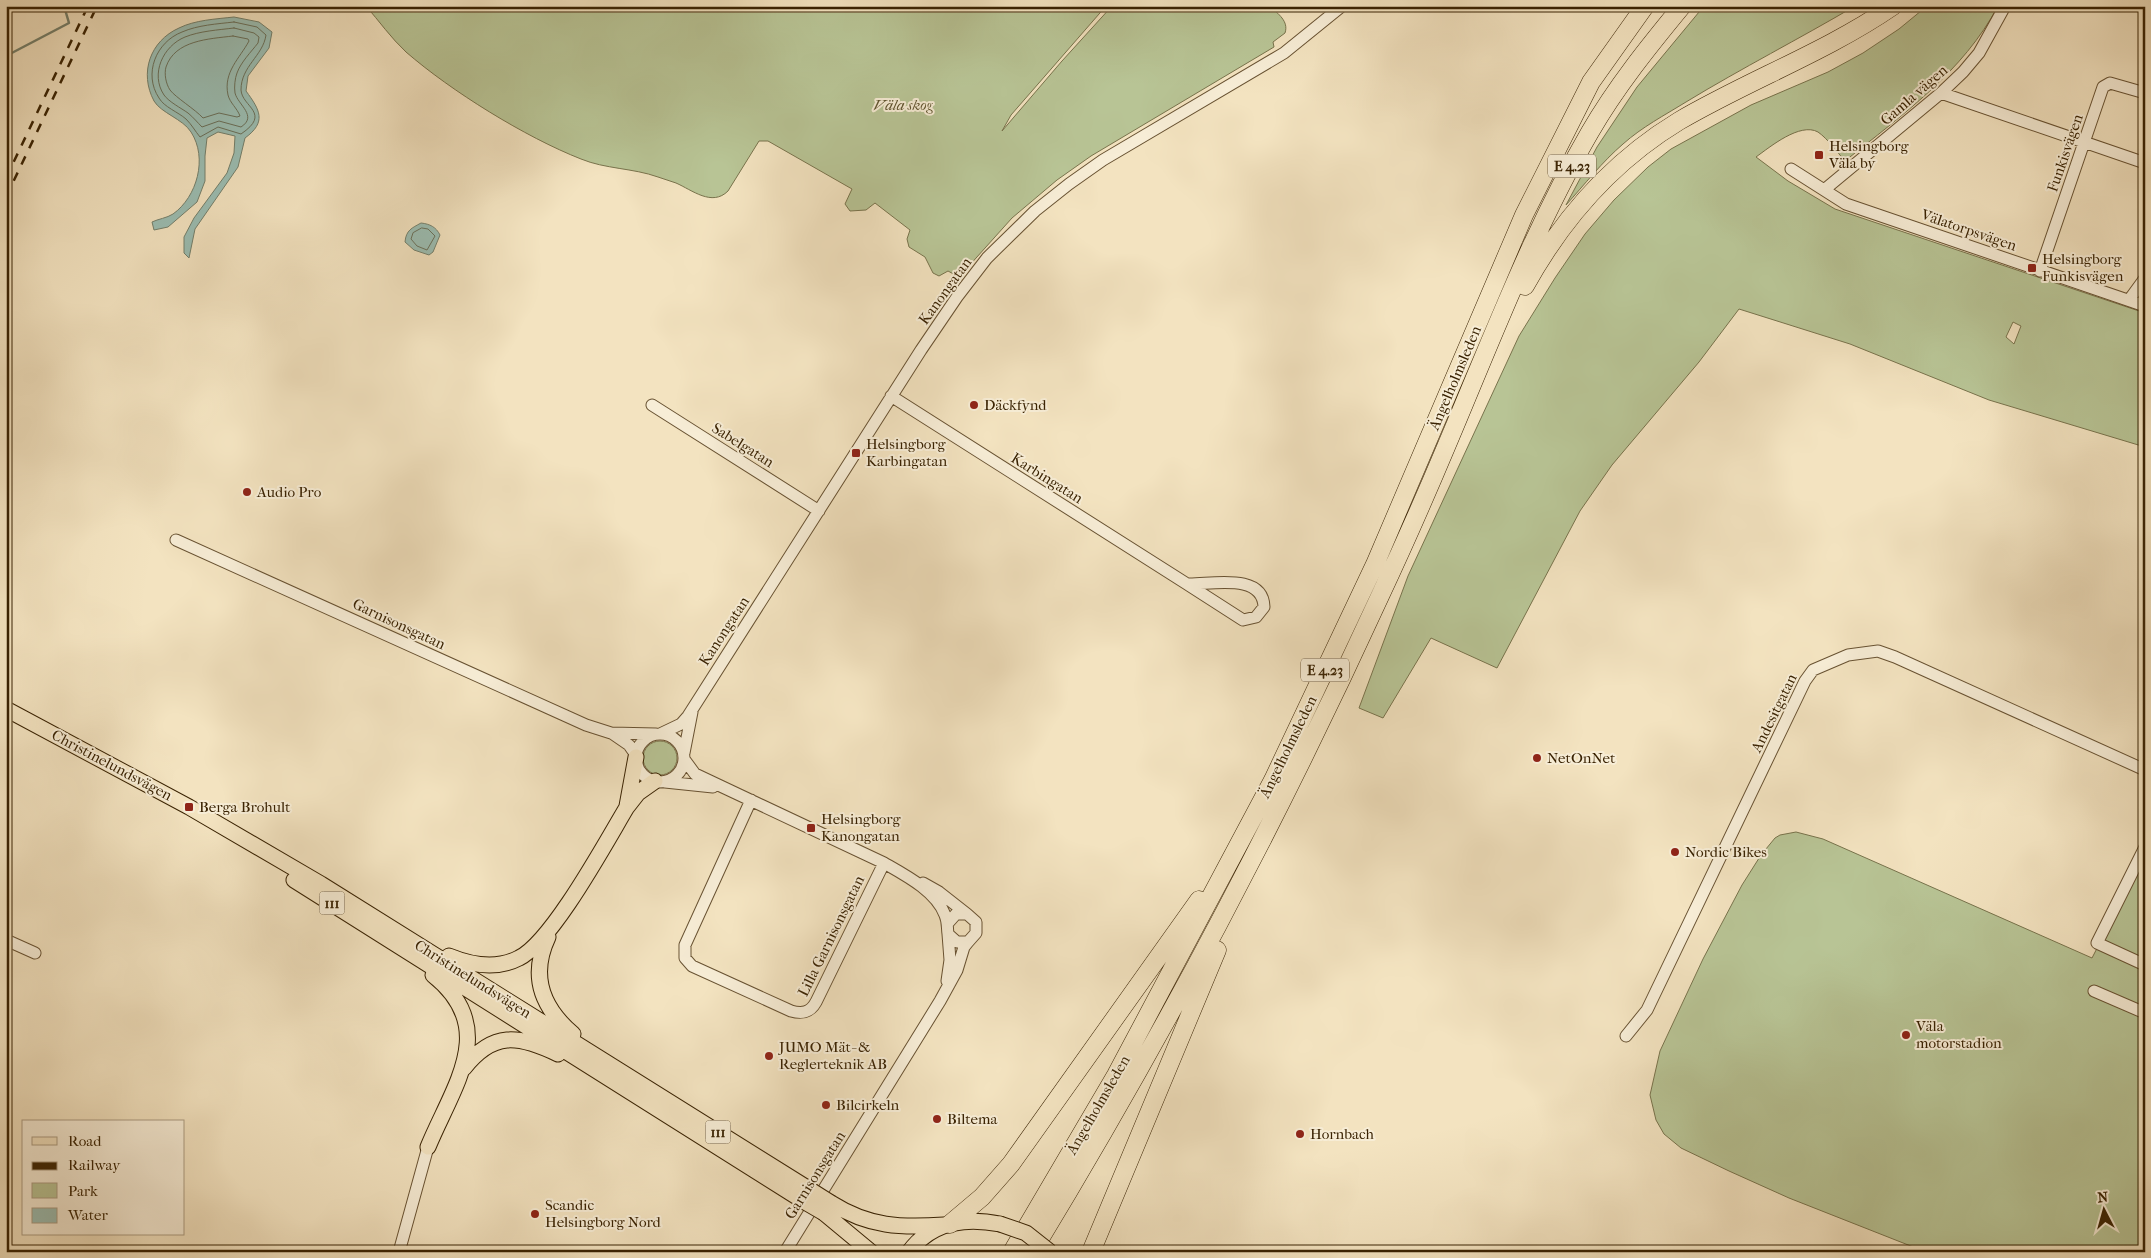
<svg xmlns="http://www.w3.org/2000/svg" width="2151" height="1258" viewBox="0 0 2151 1258" font-family="'IM FELL French Canon',serif">
  <rect width="100%" height="100%" fill="#f3e3c0"/>
  <filter id="stains"><feTurbulence type="fractalNoise" baseFrequency=".004" numOctaves="4"/><feColorMatrix values="0 0 0 0 .2 0 0 0 0 .09 0 0 0 0 .02 0 0 0 .5 -.17"/></filter>
  <radialGradient id="worn" r=".72"><stop offset=".6" stop-color="#630" stop-opacity="0"/><stop offset="1" stop-color="#630" stop-opacity=".3"/></radialGradient>
  <!-- green -->
  <path fill="#b8c495" stroke="#78734c" fill-rule="evenodd" d="M 366,6 L 1106,6 L 1011,115 L 1002,131 L 1062,61 L 1112,6 L 1270,6 C 1278,14 1289,21 1285,33 L 1273,42 L 1274,47 L 1091,156 L 1057,180 L 1012,218 L 959,277 L 948,271 L 939,276 L 933,273 L 925,257 L 909,247 L 907,239 L 910,230 L 875,203 L 866,210 L 850,211 L 845,204 L 852,189 L 768,141 L 759,141 L 728,191 C 712,207 692,190 676,183 C 670,181 664,179 658,177 C 633,168 605,169 581,159 C 525,137 451,91 406,52 C 391,38 379,21 366,6 Z
    M 1704,6 L 1855,6 C 1799,39 1742,68 1686,102 C 1665,115 1642,127 1623,144 C 1602,162 1585,184 1566,205 L 1597,147 L 1637,87 Z
    M 1927,6 L 1998,6 C 1963,72 1902,115 1845,161 C 1837,152 1828,139 1818,132 C 1800,122 1770,147 1756,157 L 1788,181 L 1835,209 L 2145,313 L 2145,447 L 1989,400 L 1850,344 L 1739,309 L 1699,362 L 1612,465 L 1580,511 L 1497,668 L 1431,638 L 1383,718 L 1359,708 L 1408,576 L 1519,336 L 1555,278 L 1585,234 L 1614,200 L 1648,167 L 1671,149 L 1751,105 L 1828,72 L 1863,53 L 1899,29 ZM 2013,322 L 2021,326 L 2014,344 L 2006,337 Z
    M643 758a17 17 0 1 1 34 0a17 17 0 1 1-34 0Z
    M 1796,832 L 1823,839 L 2092,958 L 2145,855 L 2145,1252 L 1926,1252 L 1789,1198 L 1729,1171 L 1681,1148 L 1664,1134 L 1656,1120 L 1650,1095 L 1660,1051 L 1703,959 L 1742,885 L 1761,855 L 1775,838 L 1780,835 Z"/>
  <!-- water -->
  <path fill="#9bbeb3" stroke="#74806c" d="M 234,17 L 259,22 L 272,32 L 269,48 L 248,76 L 246,91 C 260,110 267,122 245,138 L 238,167 L 195,229 L 189,258 L 184,253 L 184,237 L 194,218 L 227,173 L 234,153 L 235,136 L 218,132 L 207,138 L 205,156 L 205,181 L 197,202 L 168,227 L 154,230 L 152,222 C 158,219 167,218 173,214 C 197,197 208,158 191,132 C 183,119 161,113 154,101 C 139,73 150,41 179,28 C 195,20 216,19 234,17 Z
    M 421,223 C 430,224 436,227 440,235 L 433,252 L 429,255 L 414,250 L 405,242 C 406,230 412,228 421,223 Z"/>
  <g fill="none" stroke-linecap="round" stroke-linejoin="round">
    <!-- shore -->
    <path stroke="#6a705a" stroke-width="1" d="M 234,22 L 257,27 L 266,35 C 263,56 241,66 241,90 C 242,107 272,113 241,134 L 218,127 L 200,137 C 195,131 192,125 186,119 C 178,112 164,107 159,98 C 143,74 156,42 182,32 C 198,25 217,24 234,22 Z
      M 234,28 L 254,33 L 259,37 L 258,43 C 251,52 241,62 237,73 C 235,78 234,87 235,93 C 238,105 258,116 241,127 L 219,121 L 202,127 C 198,123 193,117 188,113 C 181,108 169,102 164,95 C 150,74 163,46 185,37 C 200,31 218,30 234,28 Z
      M 233,36 L 248,39 L 249,41 C 240,58 223,72 228,95 C 230,103 237,108 240,116 L 237,117 L 219,113 L 203,118 C 196,110 175,97 170,90 C 166,84 164,74 166,67 C 175,40 209,39 233,36 Z
      M 422,228 L 428,229 L 435,236 L 427,250 L 417,246 L 411,239 L 413,233 Z"/>
    <!-- stream -->
    <path stroke="#74806c" stroke-width="2.5" d="M 6,56 L 69,23 L 64,6"/>
    <!-- minor casing -->
    <g stroke="#685232" stroke-width="13">
      <path id="minor" d="M 1941,93 L 2145,163
        M 1791,169 L 1846,204 L 2145,306
        M 1824,190 L 1941,93 L 1963,72 L 1979,53 L 2005,6
        M 2040,271 L 2103,87 L 2110,83 L 2145,93
        M 2129,300 L 2145,278
        M 891,396 L 1187,584 C 1210,585 1263,572 1264,607 L 1256,617 L 1243,620 L 1187,584
        M 652,405 L 819,511
        M 176,540 L 586,725 L 611,733 L 656,734
        M 613,734 L 629,745 L 636,755
        M 660,734 L 681,724 L 688,716 L 921,350 L 957,297 L 987,258 L 1035,211 L 1069,184 L 1103,160 L 1284,53 L 1342,6
        M636 758a24 24 0 1 1 48 0a24 24 0 1 1-48 0Z
        M 684,753 L 692,712
        M 684,759 L 695,774 L 884,863 C 905,875 936,891 945,915 C 948,922 947,927 948,934 L 957,942 L 968,942 L 976,933 L 976,922 L 967,914 L 956,914 L 948,923
        M 665,782 L 713,787
        M 751,800 L 685,945 L 685,958 L 692,966 L 791,1011 C 802,1014 810,1013 816,1002 L 884,863
        M 2145,847 L 2097,943 L 2145,965
        M 923,883 L 939,892 L 967,914
        M 6,940 L 35,953
        M 947,981 L 950,960 L 948,934
        M 2094,991 L 2145,1013
        M 1626,1036 L 1647,1010 L 1805,681 L 1813,670 L 1848,655 L 1878,651 L 1895,657 L 2145,770
        M 399,1252 L 428,1147
        M 785,1252 L 940,1001 L 957,970 L 964,947 L 968,942"/>
    </g>
    <!-- major casing -->
    <g stroke="#392202" stroke-width="17">
      <path id="major" d="M 6,709 L 189,807 L 321,884 L 812,1191
        M 627,806 L 636,757
        M 294,880 L 805,1202
        M 548,937 C 530,975 541,1007 573,1034
        M 449,956 C 471,965 496,970 519,958 C 552,942 606,842 627,807 L 638,793 L 655,781
        M 464,1068 C 493,1031 518,1035 558,1054
        M 428,1147 C 453,1086 500,1028 433,975
        M 831,1203 C 869,1227 901,1228 944,1225
        M 824,1213 L 871,1252
        M 909,1252 C 931,1222 965,1217 1000,1224"/>
    </g>
    <!-- highway casing -->
    <g stroke="#392202" stroke-width="19">
      <path id="highway" d="M 1525,286 C 1562,219 1613,161 1679,121 C 1749,80 1826,52 1893,6
        M 950,1224 L 982,1197 L 1011,1164 L 1199,900
        M 1012,1252 L 1116,1075 L 1273,780 L 1376,562 L 1524,215 L 1591,82 L 1645,6
        M 1032,1252 C 1161,1040 1277,821 1380,596 C 1403,547 1425,497 1446,447 C 1491,341 1532,232 1590,132 C 1616,87 1649,46 1682,6
        M 1091,1252 L 1217,950"/>
    </g>
    <!-- minor -->
    <use href="#minor" stroke="#f7edd6" stroke-width="11"/>
    <!-- major -->
    <use href="#major" stroke="#f3e3c0" stroke-width="15"/>
    <!-- highway -->
    <use href="#highway" stroke="#f3e3c0" stroke-width="18"/>
    <!-- rail -->
    <path stroke="#392202" stroke-width="2.5" stroke-dasharray="9 9" stroke-linecap="butt" d="M 6,178 L 88,6
      M 6,197 L 97,6"/>
    <!-- major-bridge casing -->
    <g stroke="#392202" stroke-width="17" stroke-linecap="butt">
      <path id="major-bridge" d="M 812,1191 L 831,1203
        M 805,1202 L 824,1213
        M 1000,1224 L 1026,1233 L 1050,1252"/>
    </g>
    <!-- major-bridge -->
    <use href="#major-bridge" stroke="#f3e3c0" stroke-width="15"/>
  </g>
  <!-- markers -->
  <g fill="#8f2418" stroke="#f7edd6" stroke-width="2">
    <rect x="1814" y="150" width="10" height="10" rx="2.5"/>
    <rect x="2027" y="263" width="10" height="10" rx="2.5"/>
    <circle cx="974" cy="405" r="5"/>
    <rect x="851" y="448" width="10" height="10" rx="2.5"/>
    <circle cx="247" cy="492" r="5"/>
    <circle cx="1537" cy="758" r="5"/>
    <rect x="184" y="802" width="10" height="10" rx="2.5"/>
    <rect x="806" y="823" width="10" height="10" rx="2.5"/>
    <circle cx="1675" cy="852" r="5"/>
    <circle cx="1906" cy="1035" r="5"/>
    <circle cx="769" cy="1056" r="5"/>
    <circle cx="826" cy="1105" r="5"/>
    <circle cx="937" cy="1119" r="5"/>
    <circle cx="1300" cy="1134" r="5"/>
    <circle cx="535" cy="1214" r="5"/>
  </g>
  <g text-anchor="middle" stroke-width="4" stroke-linejoin="round" paint-order="stroke">
    <!-- shield labels -->
    <g fill="#f7edd6" stroke="#725f42" stroke-width="1">
      <rect x="1548" y="154.5" width="48" height="23" rx="4"/>
      <rect x="1301" y="658.5" width="48" height="23" rx="4"/>
      <rect x="319.5" y="891.5" width="25" height="23" rx="4"/>
      <rect x="705.5" y="1120.5" width="25" height="23" rx="4"/>
    </g>
    <g font-size="14" font-weight="bold" fill="#392202">
      <text x="1572" y="171">E 4.23</text>
      <text x="1325" y="675">E 4.23</text>
      <text x="332" y="908">111</text>
      <text x="718" y="1137">111</text>
    </g>
    <!-- street labels -->
    <g font-size="15" fill="#392202" stroke="#f7edd6">
      <text transform="translate(1914 95) rotate(-41)" y="5">Gamla vägen</text>
      <text transform="translate(2065 153) rotate(-71)" y="5">Funkisvägen</text>
      <text transform="translate(1969 230) rotate(19)" y="5">Välatorpsvägen</text>
      <text transform="translate(945 291) rotate(-54)" y="5">Kanongatan</text>
      <text transform="translate(1455 378) rotate(-67)" y="5">Ängelholmsleden</text>
      <text transform="translate(743 445) rotate(32)" y="5">Sabelgatan</text>
      <text transform="translate(1047 478) rotate(32)" y="5">Karbingatan</text>
      <text transform="translate(399 624) rotate(25)" y="5">Garnisonsgatan</text>
      <text transform="translate(724 631) rotate(-57)" y="5">Kanongatan</text>
      <text transform="translate(1774 713) rotate(-64)" y="5">Andesitgatan</text>
      <text transform="translate(1288 747) rotate(-64)" y="5">Ängelholmsleden</text>
      <text transform="translate(112 765) rotate(28)" y="5">Christinelundsvägen</text>
      <text transform="translate(831 936) rotate(-64)" y="5">Lilla Garnisonsgatan</text>
      <text transform="translate(473 979) rotate(32)" y="5">Christinelundsvägen</text>
      <text transform="translate(1098 1105) rotate(-60)" y="5">Ängelholmsleden</text>
      <text transform="translate(815 1175) rotate(-58)" y="5">Garnisonsgatan</text>
    </g>
    <!-- park labels -->
    <g font-size="15" font-style="italic" fill="#5f532e" stroke="#f7edd6">
      <text x="903" y="110">Väla skog</text>
    </g>
    <!-- poi labels -->
    <g font-size="15" fill="#392202" stroke="#f7edd6" text-anchor="start">
      <text x="1829" y="151">Helsingborg<tspan x="1829" dy="17">Väla by</tspan></text>
      <text x="2042" y="264">Helsingborg<tspan x="2042" dy="17">Funkisvägen</tspan></text>
      <text x="984" y="410">Däckfynd</text>
      <text x="866" y="449">Helsingborg<tspan x="866" dy="17">Karbingatan</tspan></text>
      <text x="257" y="497">Audio Pro</text>
      <text x="1547" y="763">NetOnNet</text>
      <text x="199" y="812">Berga Brohult</text>
      <text x="821" y="824">Helsingborg<tspan x="821" dy="17">Kanongatan</tspan></text>
      <text x="1685" y="857">Nordic Bikes</text>
      <text x="1916" y="1031">Väla<tspan x="1916" dy="17">motorstadion</tspan></text>
      <text x="779" y="1052">JUMO Mät- &amp;<tspan x="779" dy="17">Reglerteknik AB</tspan></text>
      <text x="836" y="1110">Bilcirkeln</text>
      <text x="947" y="1124">Biltema</text>
      <text x="1310" y="1139">Hornbach</text>
      <text x="545" y="1210">Scandic<tspan x="545" dy="17">Helsingborg Nord</tspan></text>
    </g>
  </g>
  <!-- margin -->
  <rect width="2151" height="1258" fill="none" stroke="#f3e3c0" stroke-width="25"/>
  <rect x="8" y="8" width="2136" height="1243" fill="none" stroke="#392202" stroke-width="2.5"/>
  <rect x="12" y="12" width="2126" height="1233" fill="none" stroke="#392202"/>
  <!-- legend -->
  <rect x="22" y="1120" width="162" height="115" fill="#f7edd6" stroke="#ab9c81"/>
  <rect x="32" y="1137" width="25" height="8" fill="#f3e3c0" stroke="#ab9c81"/>
  <text x="68" y="1146" font-size="15" fill="#392202">Road</text>
  <rect x="32" y="1162" width="25" height="8" fill="#392202" stroke="#ab9c81"/>
  <text x="68" y="1170" font-size="15" fill="#392202">Railway</text>
  <rect x="32" y="1183" width="25" height="15" fill="#b8c495" stroke="#ab9c81"/>
  <text x="68" y="1196" font-size="15" fill="#392202">Park</text>
  <rect x="32" y="1208" width="25" height="15" fill="#9bbeb3" stroke="#ab9c81"/>
  <text x="68" y="1220" font-size="15" fill="#392202">Water</text>
  <!-- north arrow -->
  <g transform="translate(2104 1210) rotate(354)" stroke="#f7edd6" stroke-width="4" paint-order="stroke">
  <path d="M0-4L9 19L0 12L-9 19Z" fill="#392202"/>
  <text y="-8" font-size="14" font-weight="bold" text-anchor="middle" fill="#392202">N</text>
  </g>
  <rect width="100%" height="100%" filter="url(#stains)"/>
  <rect width="100%" height="100%" fill="url(#worn)"/>
</svg>
